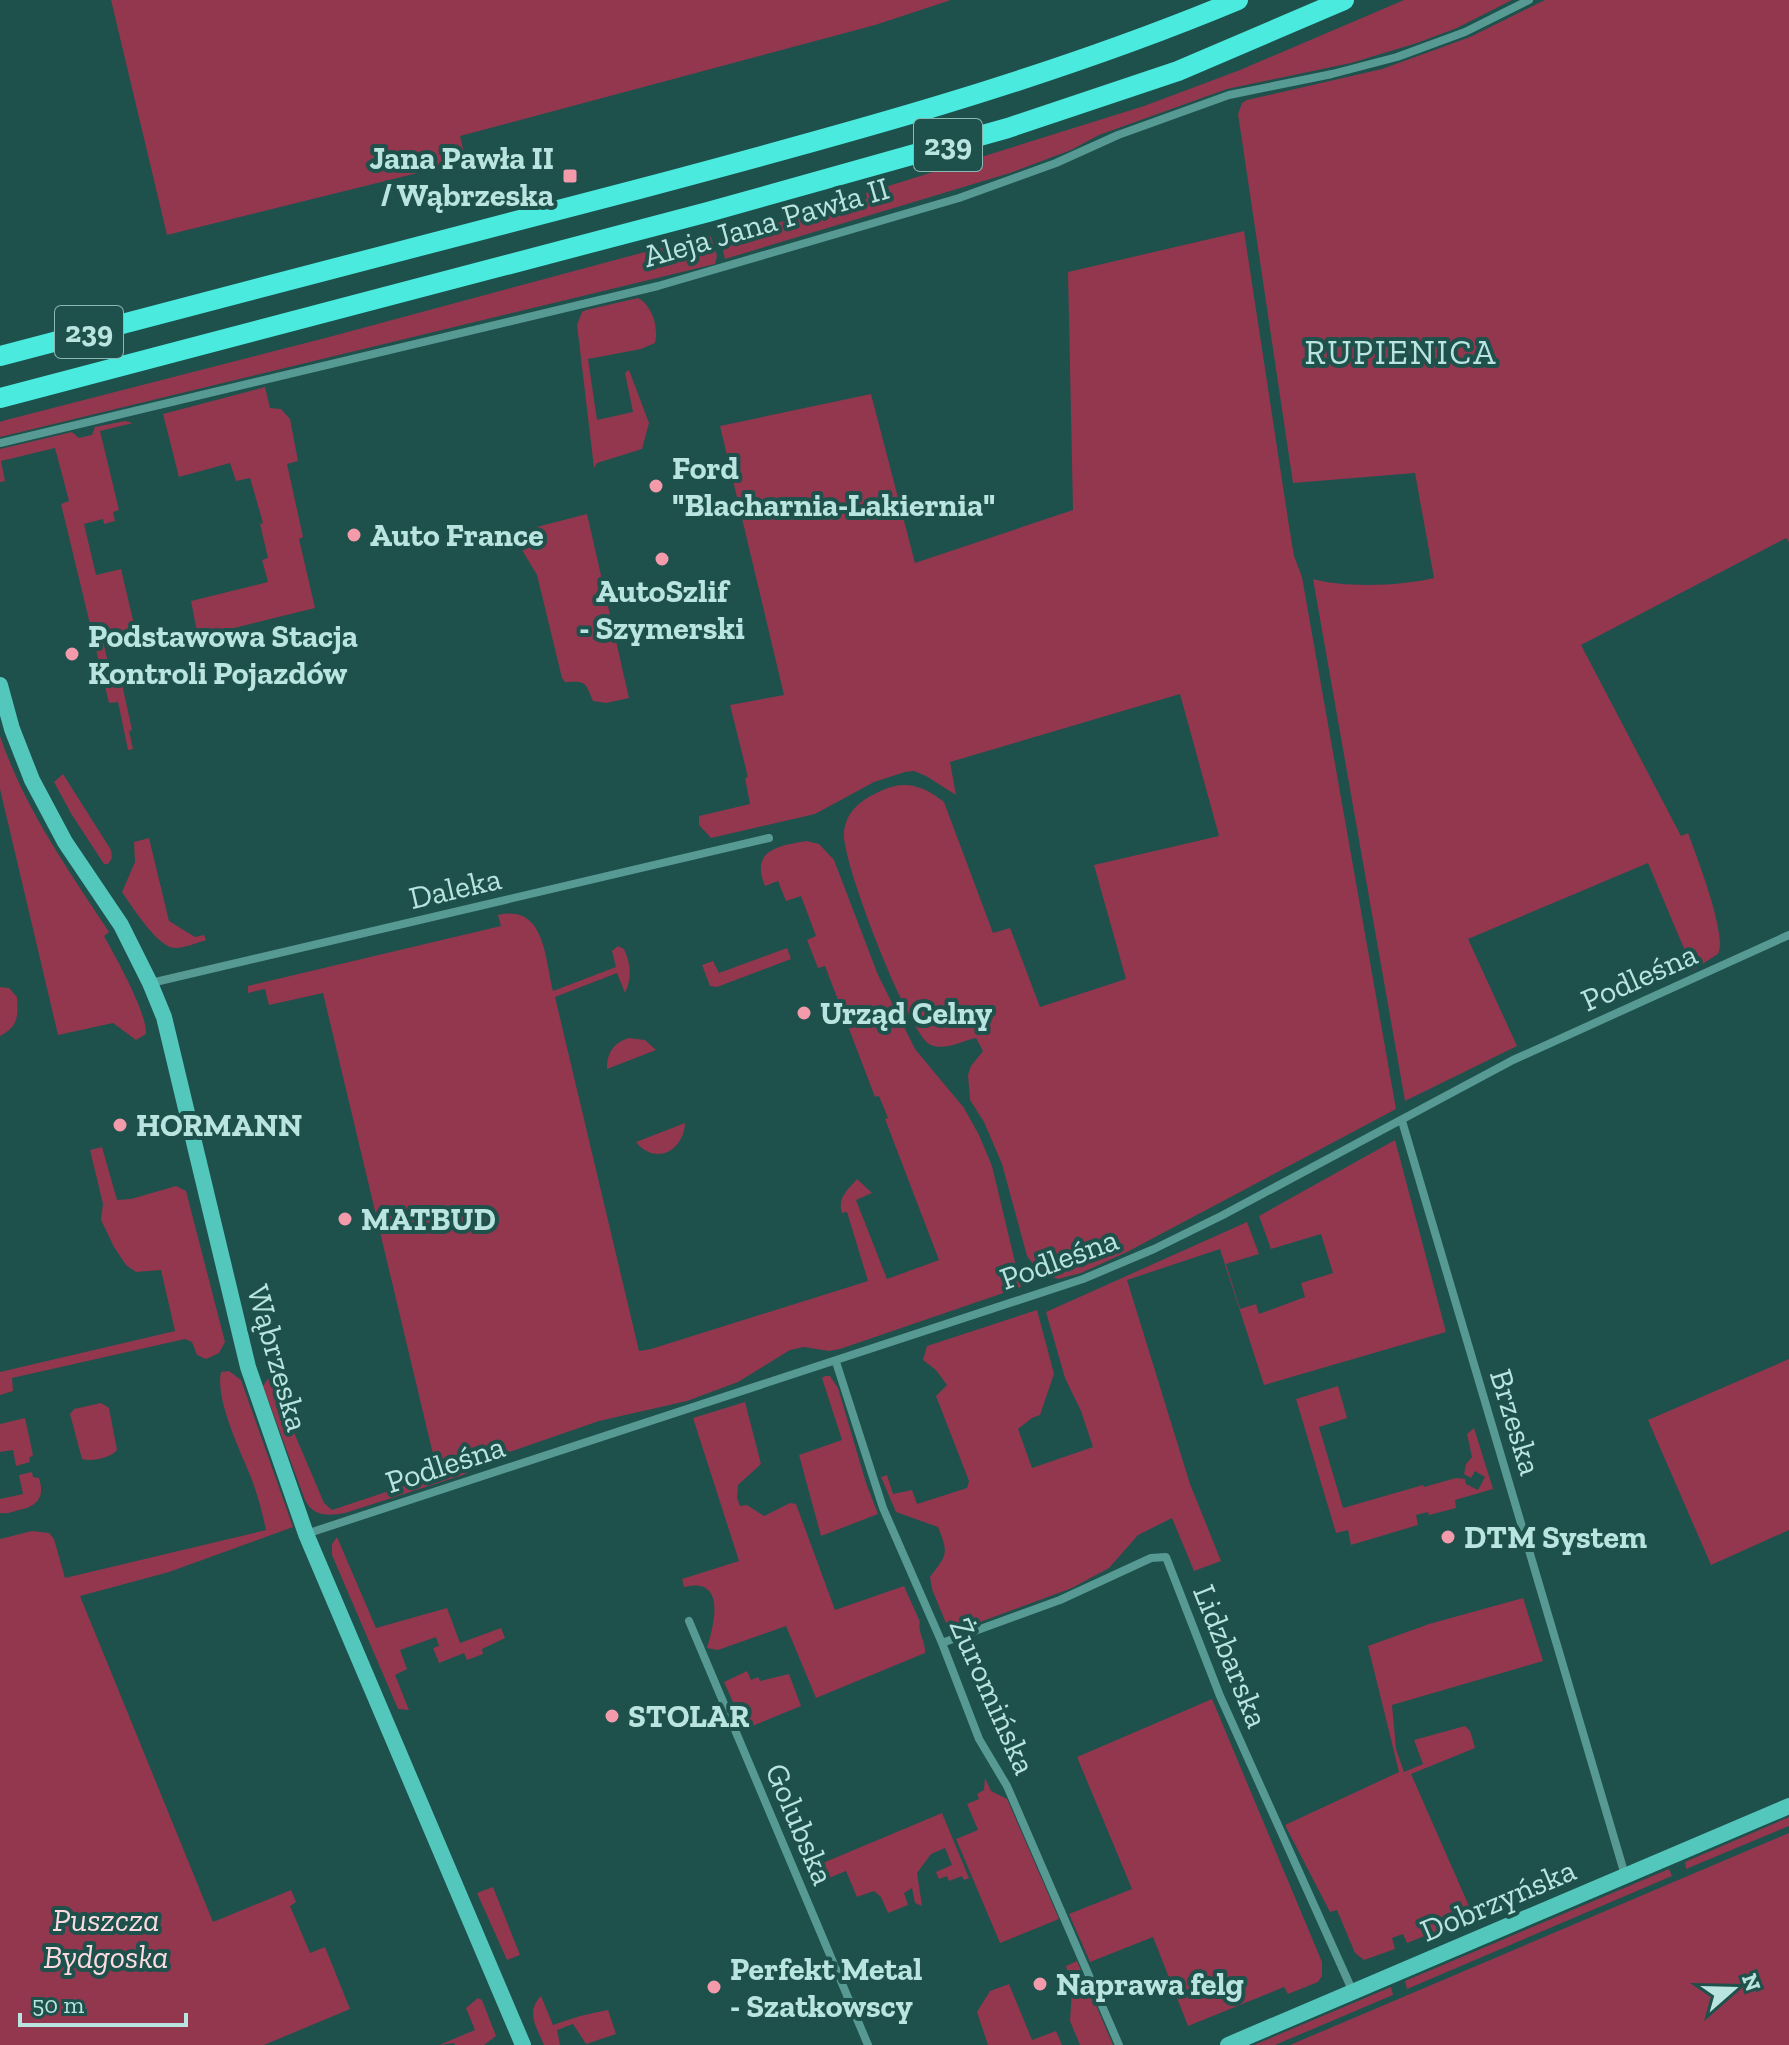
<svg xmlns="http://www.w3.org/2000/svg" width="1789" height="2045" viewBox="0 0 1789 2045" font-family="'Zilla Slab',serif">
  <rect width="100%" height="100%" fill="#1e504c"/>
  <!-- green -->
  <path fill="#92374e" d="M 111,0 L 951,0 L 875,25 L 460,136 L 466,161 L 167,235 Z
    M 1404,0 L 1512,0 L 1457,28 L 1417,43 L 1351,63 L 1227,89 L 1099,135 L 1071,150 L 1010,173 L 725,259 L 720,238 L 822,211 L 824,215 L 842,211 L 842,206 L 867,199 L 866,193 L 1144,106 L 1240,70 Z
    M 1545,0 L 1789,0 L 1789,542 L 1786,538 L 1581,645 L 1681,836 L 1688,833 C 1696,855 1728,937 1718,954 L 1693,970 L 1648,863 L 1468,939 L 1517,1046 L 1405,1101 L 1313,579 C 1346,588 1401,586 1434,578 L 1415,473 L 1293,483 L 1238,114 L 1242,103 L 1247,100 L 1382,69 L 1470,37 Z
    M 1244,231 L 1289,526 L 1294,556 L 1302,577 L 1396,1109 L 1127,1252 L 1081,1273 L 1058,1279 L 1039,1272 L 1027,1256 L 1002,1164 L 984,1122 L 970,1100 L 968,1075 L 971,1066 L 983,1051 L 976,1038 C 962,1041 943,1052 929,1044 C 908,1032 840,858 844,832 C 846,810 864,798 883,790 C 906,779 926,787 944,802 L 993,933 L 1010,928 L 1040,1007 L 1126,979 L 1094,865 L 1219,836 L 1180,694 L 950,762 L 956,795 L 926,776 L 914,771 L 905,772 L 874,782 L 815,814 L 711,838 L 699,825 L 699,816 L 750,804 L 745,778 L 748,777 L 730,705 L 784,695 L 720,426 L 871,394 L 915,563 L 1073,510 L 1068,272 Z
    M 708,235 L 711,237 L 717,256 L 715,264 L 0,437 L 0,422 L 6,420 L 329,337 Z
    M 638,298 C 652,305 659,328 655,343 L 641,349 L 588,359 L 597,420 L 633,412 L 625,373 L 629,370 L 649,423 L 642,449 L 597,463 L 594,468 L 577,325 L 582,312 L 586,310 Z
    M 265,387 L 270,408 L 281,409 L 290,419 L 298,461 L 287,464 L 303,537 L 299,539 L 315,608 L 198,637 L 191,601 L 268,582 L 262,560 L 268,558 L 260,524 L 263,523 L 250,478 L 236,481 L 230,463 L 179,477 L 163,414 Z
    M 125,421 L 133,423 L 100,431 L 119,510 L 113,512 L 115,521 L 104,524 L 103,519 L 84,524 L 96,575 L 121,569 L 136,633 L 103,641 L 110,671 L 119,670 L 132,730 L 129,731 L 133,749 L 128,750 L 118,702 L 109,703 L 61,504 L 69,501 L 55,448 L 1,461 L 5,481 L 0,482 L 0,449 L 72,432 L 79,438 L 92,435 L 95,427 Z
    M 587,514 L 629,698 L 606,703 L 593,701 C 585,681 586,681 565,682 L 562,678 L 537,575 L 522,550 L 517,532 Z
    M 0,736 C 25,809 67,868 109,932 L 104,936 C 115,956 147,1012 146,1034 L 136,1040 L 113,1023 L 58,1035 L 0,789 Z
    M 63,774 L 111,850 L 112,858 L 108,864 L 104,864 L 72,815 L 54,782 Z
    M 149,838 L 169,921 L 195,937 L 204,935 L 206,940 C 197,943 184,948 175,948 C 158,948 131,905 122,892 L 135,862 L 134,842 Z
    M 806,841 L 819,844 L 834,860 L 878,975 L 915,1049 L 964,1108 L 979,1135 L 992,1166 L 1021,1287 L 840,1349 L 829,1351 L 804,1347 L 790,1350 L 738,1382 L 687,1401 L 599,1421 L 492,1458 L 490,1461 L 463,1475 L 345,1513 C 328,1516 314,1517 305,1500 L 263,1386 L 267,1380 L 278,1373 L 287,1416 L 324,1503 L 332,1510 L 440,1474 L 432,1450 L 323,993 L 269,1005 L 265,989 L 248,993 L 248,986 L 501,926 L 498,915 C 545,904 545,958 553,991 L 616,967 L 612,951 L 618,946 L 624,949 C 631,964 632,978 625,993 L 617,973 L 555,997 L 639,1351 L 651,1349 L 868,1281 L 847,1212 L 842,1213 C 837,1197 848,1190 857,1179 L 872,1193 L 856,1200 L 887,1279 L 939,1260 L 885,1119 L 888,1118 L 879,1096 L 875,1097 L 825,966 L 818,968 L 807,940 L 816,936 L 801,896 L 786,901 L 778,881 L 765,886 C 750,850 778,846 806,841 Z
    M 787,948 L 791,959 L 717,987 L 710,986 L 702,965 L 713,961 L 719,973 Z
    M 0,987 L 9,988 L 17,997 C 18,1016 19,1026 0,1036 Z
    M 629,1038 L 645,1040 L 656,1050 L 607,1069 C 607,1053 613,1043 629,1038 Z
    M 685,1123 C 684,1151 655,1166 636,1142 Z
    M 1395,1140 L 1446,1332 L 1264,1385 L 1220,1249 L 1127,1280 L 1190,1484 L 1221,1561 L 1194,1571 L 1172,1518 L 1138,1535 L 1109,1568 L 1072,1588 L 950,1633 L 932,1589 L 930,1577 C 947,1554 949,1555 938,1527 L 896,1512 L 881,1477 L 887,1475 L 893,1494 L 912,1490 L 917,1504 L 967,1488 L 969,1481 L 936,1396 L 947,1385 L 936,1370 L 923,1360 L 927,1346 L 1037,1310 L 1054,1374 L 1040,1415 L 1032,1418 L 1018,1429 L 1032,1468 L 1093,1447 L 1081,1411 L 1065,1378 L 1046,1312 L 1247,1222 L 1259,1254 L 1226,1264 L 1240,1309 L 1256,1304 L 1259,1314 L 1305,1297 L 1301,1283 L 1333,1273 L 1321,1234 L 1271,1249 L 1259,1216 Z
    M 102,1147 L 117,1200 L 131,1199 L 176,1186 L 186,1191 L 225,1342 L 219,1353 L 206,1359 L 197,1355 L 192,1342 L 185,1339 L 12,1378 L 13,1391 L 0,1395 L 0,1372 L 175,1331 L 161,1270 L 136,1272 L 126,1265 L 114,1247 L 101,1220 L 103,1204 L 90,1150 Z
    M 1789,1359 L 1789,1530 L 1711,1565 L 1648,1420 Z
    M 229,1371 L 241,1380 L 293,1527 L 169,1572 L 80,1596 L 213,1922 L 291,1890 L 296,1902 L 290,1906 L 310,1953 L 325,1947 L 350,2009 L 264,2045 L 0,2045 L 0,1539 L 32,1531 L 49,1533 L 54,1539 L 65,1578 L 266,1530 C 262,1512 257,1492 250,1475 C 240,1450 215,1399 221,1372 Z
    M 825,1376 L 830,1376 L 838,1388 L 866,1483 L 878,1514 L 821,1536 L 799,1455 L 842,1440 L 822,1378 Z
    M 1338,1386 L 1347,1418 L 1319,1427 L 1343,1508 L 1423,1485 L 1424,1487 L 1456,1478 L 1465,1479 L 1466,1484 L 1478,1490 L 1485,1477 L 1475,1471 L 1471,1478 L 1464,1474 L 1466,1464 L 1472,1457 L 1467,1434 L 1474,1428 L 1493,1489 L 1455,1500 L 1456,1508 L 1429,1515 L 1428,1512 L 1416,1515 L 1418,1525 L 1351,1545 L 1348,1530 L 1336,1533 L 1296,1399 Z
    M 745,1402 L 761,1464 L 738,1485 L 737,1498 L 740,1506 L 747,1505 L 764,1516 L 790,1503 L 796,1504 L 835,1610 L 904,1586 L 920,1622 C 917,1632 926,1642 925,1653 L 816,1698 L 786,1626 L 718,1650 L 707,1648 C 714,1625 727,1576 684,1587 L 682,1579 L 739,1561 L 693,1418 Z
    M 101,1403 L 109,1408 L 117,1450 C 110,1458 92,1462 82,1459 L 70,1414 L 74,1409 Z
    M 25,1418 L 33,1455 L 29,1458 L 30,1462 L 16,1466 L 13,1450 L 0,1452 L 0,1424 Z
    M 32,1472 L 33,1477 L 39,1478 C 45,1497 38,1506 19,1510 C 11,1512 8,1514 0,1513 L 0,1499 L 23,1494 L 19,1475 Z
    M 337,1537 L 376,1628 L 447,1608 L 460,1643 L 501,1628 L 505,1638 L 482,1649 L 483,1654 L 467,1660 L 464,1653 L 439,1663 L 433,1648 L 439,1646 L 436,1637 L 400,1650 L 407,1669 L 395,1675 L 409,1710 L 398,1709 L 332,1555 L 332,1544 Z
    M 1523,1598 L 1543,1661 L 1392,1705 L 1396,1749 L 1404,1772 L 1423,1764 L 1414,1740 L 1465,1726 L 1470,1731 L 1475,1748 L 1411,1774 L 1469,1906 L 1454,1924 L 1449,1915 L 1438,1919 L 1442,1929 L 1407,1943 L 1403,1934 L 1392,1938 L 1395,1949 L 1364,1960 L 1355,1953 L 1337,1910 L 1330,1912 L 1285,1825 L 1399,1772 L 1368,1646 L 1429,1624 Z
    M 747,1671 L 751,1680 L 758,1677 L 760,1681 L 789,1674 L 801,1706 L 745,1729 L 724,1682 Z
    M 1212,1699 L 1322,1962 L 1322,1976 L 1318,1982 L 1288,1994 L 1284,1987 L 1188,2026 L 1153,1937 L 1090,1962 L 1069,1914 L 1132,1889 L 1077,1757 Z
    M 985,1778 L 991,1791 L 1007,1799 L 1059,1919 L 1000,1943 L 956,1839 L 978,1830 L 967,1804 L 979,1799 L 977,1794 L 984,1790 Z
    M 942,1813 L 969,1878 L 964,1880 L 962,1876 L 949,1881 L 947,1876 L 939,1879 L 936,1872 L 952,1865 L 945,1848 L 931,1854 L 917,1873 L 922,1906 L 915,1903 L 912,1888 L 904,1893 L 908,1905 L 888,1913 L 881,1897 L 874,1891 L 857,1897 L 846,1871 L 824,1880 L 818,1865 Z
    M 1789,1817 L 1789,1826 L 1686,1869 L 1685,1862 Z
    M 1789,1833 L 1789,2045 L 1290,2045 Z
    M 1669,1869 L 1672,1876 L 1407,1989 L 1405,1981 Z
    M 493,1887 L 520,1955 L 507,1960 L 477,1893 Z
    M 1077,1961 L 1113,2045 L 1080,2045 L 1070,2021 L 1072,1991 L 1066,1966 Z
    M 1009,1984 L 1032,2040 L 1056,2031 L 1062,2045 L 988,2045 L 977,2012 L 990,1991 Z
    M 1391,1987 L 1393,1995 L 1275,2045 L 1254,2045 Z
    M 541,1996 L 553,2025 C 572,2018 589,2013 608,2010 L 616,2034 L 586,2044 L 573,2024 L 557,2030 L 560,2045 L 544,2045 C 537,2028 525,2012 541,1996 Z
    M 478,1998 L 482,2000 L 496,2036 L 484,2045 L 455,2045 L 454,2043 L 439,2045 L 475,2030 L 466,2008 Z"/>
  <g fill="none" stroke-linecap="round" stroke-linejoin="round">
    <!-- street -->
    <path stroke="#569a93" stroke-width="8" d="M 0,443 L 658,286 L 959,198 L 1056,163 L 1118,135 L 1229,95 L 1332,74 L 1397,57 L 1465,32 L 1529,0
      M 151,983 L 769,838
      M 1402,1121 L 1625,1875
      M 836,1362 L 883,1508 L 942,1643 L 979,1739 L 1007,1786 L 1119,2045
      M 306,1534 L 1083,1279 L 1154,1249 L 1223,1215 L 1513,1060 L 1789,935
      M 689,1621 L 868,2045
      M 942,1643 L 1060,1600 L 1151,1558 L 1166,1557 L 1220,1696 L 1353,1992"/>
    <!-- secondary -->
    <path stroke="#54c7bd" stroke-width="16" d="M 0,685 L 12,729 L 32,780 L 65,842 L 121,925 L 150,983 L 164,1017 L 248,1367 L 306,1534 L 523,2045
      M 1228,2045 L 1789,1806"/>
    <!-- primary -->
    <path stroke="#4aeade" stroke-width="20" d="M 0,356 C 213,299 426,245 639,189 C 842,135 1044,81 1238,0
      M 0,398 L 708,212 L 1008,128 L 1178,71 L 1344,0"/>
  </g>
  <!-- markers -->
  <g fill="#f39aab" stroke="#1e504c" stroke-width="3">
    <rect x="562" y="168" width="16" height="16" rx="4"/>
    <circle cx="656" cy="486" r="8"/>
    <circle cx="354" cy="535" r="8"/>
    <circle cx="662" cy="559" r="8"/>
    <circle cx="72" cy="654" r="8"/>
    <circle cx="804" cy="1013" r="8"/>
    <circle cx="120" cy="1125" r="8"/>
    <circle cx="345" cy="1219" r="8"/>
    <circle cx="1448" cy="1537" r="8"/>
    <circle cx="612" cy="1716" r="8"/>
    <circle cx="1040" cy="1984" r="8"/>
    <circle cx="714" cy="1987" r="8"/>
  </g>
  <g text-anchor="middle" stroke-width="8" stroke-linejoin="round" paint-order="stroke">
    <!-- shield labels -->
    <g fill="#1e504c" stroke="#8ab8b3" stroke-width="2">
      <rect x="914" y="119" width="68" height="52" rx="6"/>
      <rect x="55" y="306" width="68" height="52" rx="6"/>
    </g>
    <g font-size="30" font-weight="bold" fill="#b9e4df">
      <text x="948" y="155">239</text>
      <text x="89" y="342">239</text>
    </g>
    <!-- poi labels -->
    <g font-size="32" font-weight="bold" fill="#b9e4df" stroke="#1e504c" text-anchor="start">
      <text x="554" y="169" text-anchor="end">Jana Pawła II<tspan x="554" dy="37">/ Wąbrzeska</tspan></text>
      <text x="672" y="479">Ford<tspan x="672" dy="37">"Blacharnia-Lakiernia"</tspan></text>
      <text x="370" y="546">Auto France</text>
      <text x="662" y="602" text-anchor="middle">AutoSzlif<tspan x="662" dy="37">- Szymerski</tspan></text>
      <text x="88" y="647">Podstawowa Stacja<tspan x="88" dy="37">Kontroli Pojazdów</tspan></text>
      <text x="820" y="1024">Urząd Celny</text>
      <text x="136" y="1136">HORMANN</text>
      <text x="361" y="1230">MATBUD</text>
      <text x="1464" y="1548">DTM System</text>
      <text x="628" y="1727">STOLAR</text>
      <text x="730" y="1980">Perfekt Metal<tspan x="730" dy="37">- Szatkowscy</tspan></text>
      <text x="1056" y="1995">Naprawa felg</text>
    </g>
    <!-- street labels -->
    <g font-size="32" fill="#b9e4df" stroke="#1e504c">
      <text transform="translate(766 222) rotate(-16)" y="11">Aleja Jana Pawła II</text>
      <text transform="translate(455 888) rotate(-13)" y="11">Daleka</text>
      <text transform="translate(1639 977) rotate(-24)" y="11">Podleśna</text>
      <text transform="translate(1059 1259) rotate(-20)" y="11">Podleśna</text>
      <text transform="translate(278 1358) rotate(74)" y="11">Wąbrzeska</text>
      <text transform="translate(1516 1422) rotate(73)" y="11">Brzeska</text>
      <text transform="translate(445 1464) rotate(-18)" y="11">Podleśna</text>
      <text transform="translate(1231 1656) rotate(68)" y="11">Lidzbarska</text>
      <text transform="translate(993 1696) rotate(66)" y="11">Żuromińska</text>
      <text transform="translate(800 1824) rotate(67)" y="11">Golubska</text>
      <text transform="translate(1498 1900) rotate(-23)" y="11">Dobrzyńska</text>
    </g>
    <!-- park labels -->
    <g font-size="32" font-style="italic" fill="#fcdbe0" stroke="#1e504c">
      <text x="106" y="1931">Puszcza<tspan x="106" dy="37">Bydgoska</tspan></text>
    </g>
    <!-- neighbourhood labels -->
    <g font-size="34" letter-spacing="2" fill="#b9e4df" stroke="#1e504c">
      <text x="1401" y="364">RUPIENICA</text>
    </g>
  </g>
  <!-- north arrow -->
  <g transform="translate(1733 1989) rotate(70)" stroke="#1e504c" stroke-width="6" paint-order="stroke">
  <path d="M0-6L14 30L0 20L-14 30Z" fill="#b9e4df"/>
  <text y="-12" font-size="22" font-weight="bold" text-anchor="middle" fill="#b9e4df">N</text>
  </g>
  <!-- scale -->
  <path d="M20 2013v12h166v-12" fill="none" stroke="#b9e4df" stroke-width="4"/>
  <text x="32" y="2013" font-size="24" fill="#b9e4df" stroke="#1e504c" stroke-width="6" paint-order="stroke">50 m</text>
</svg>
